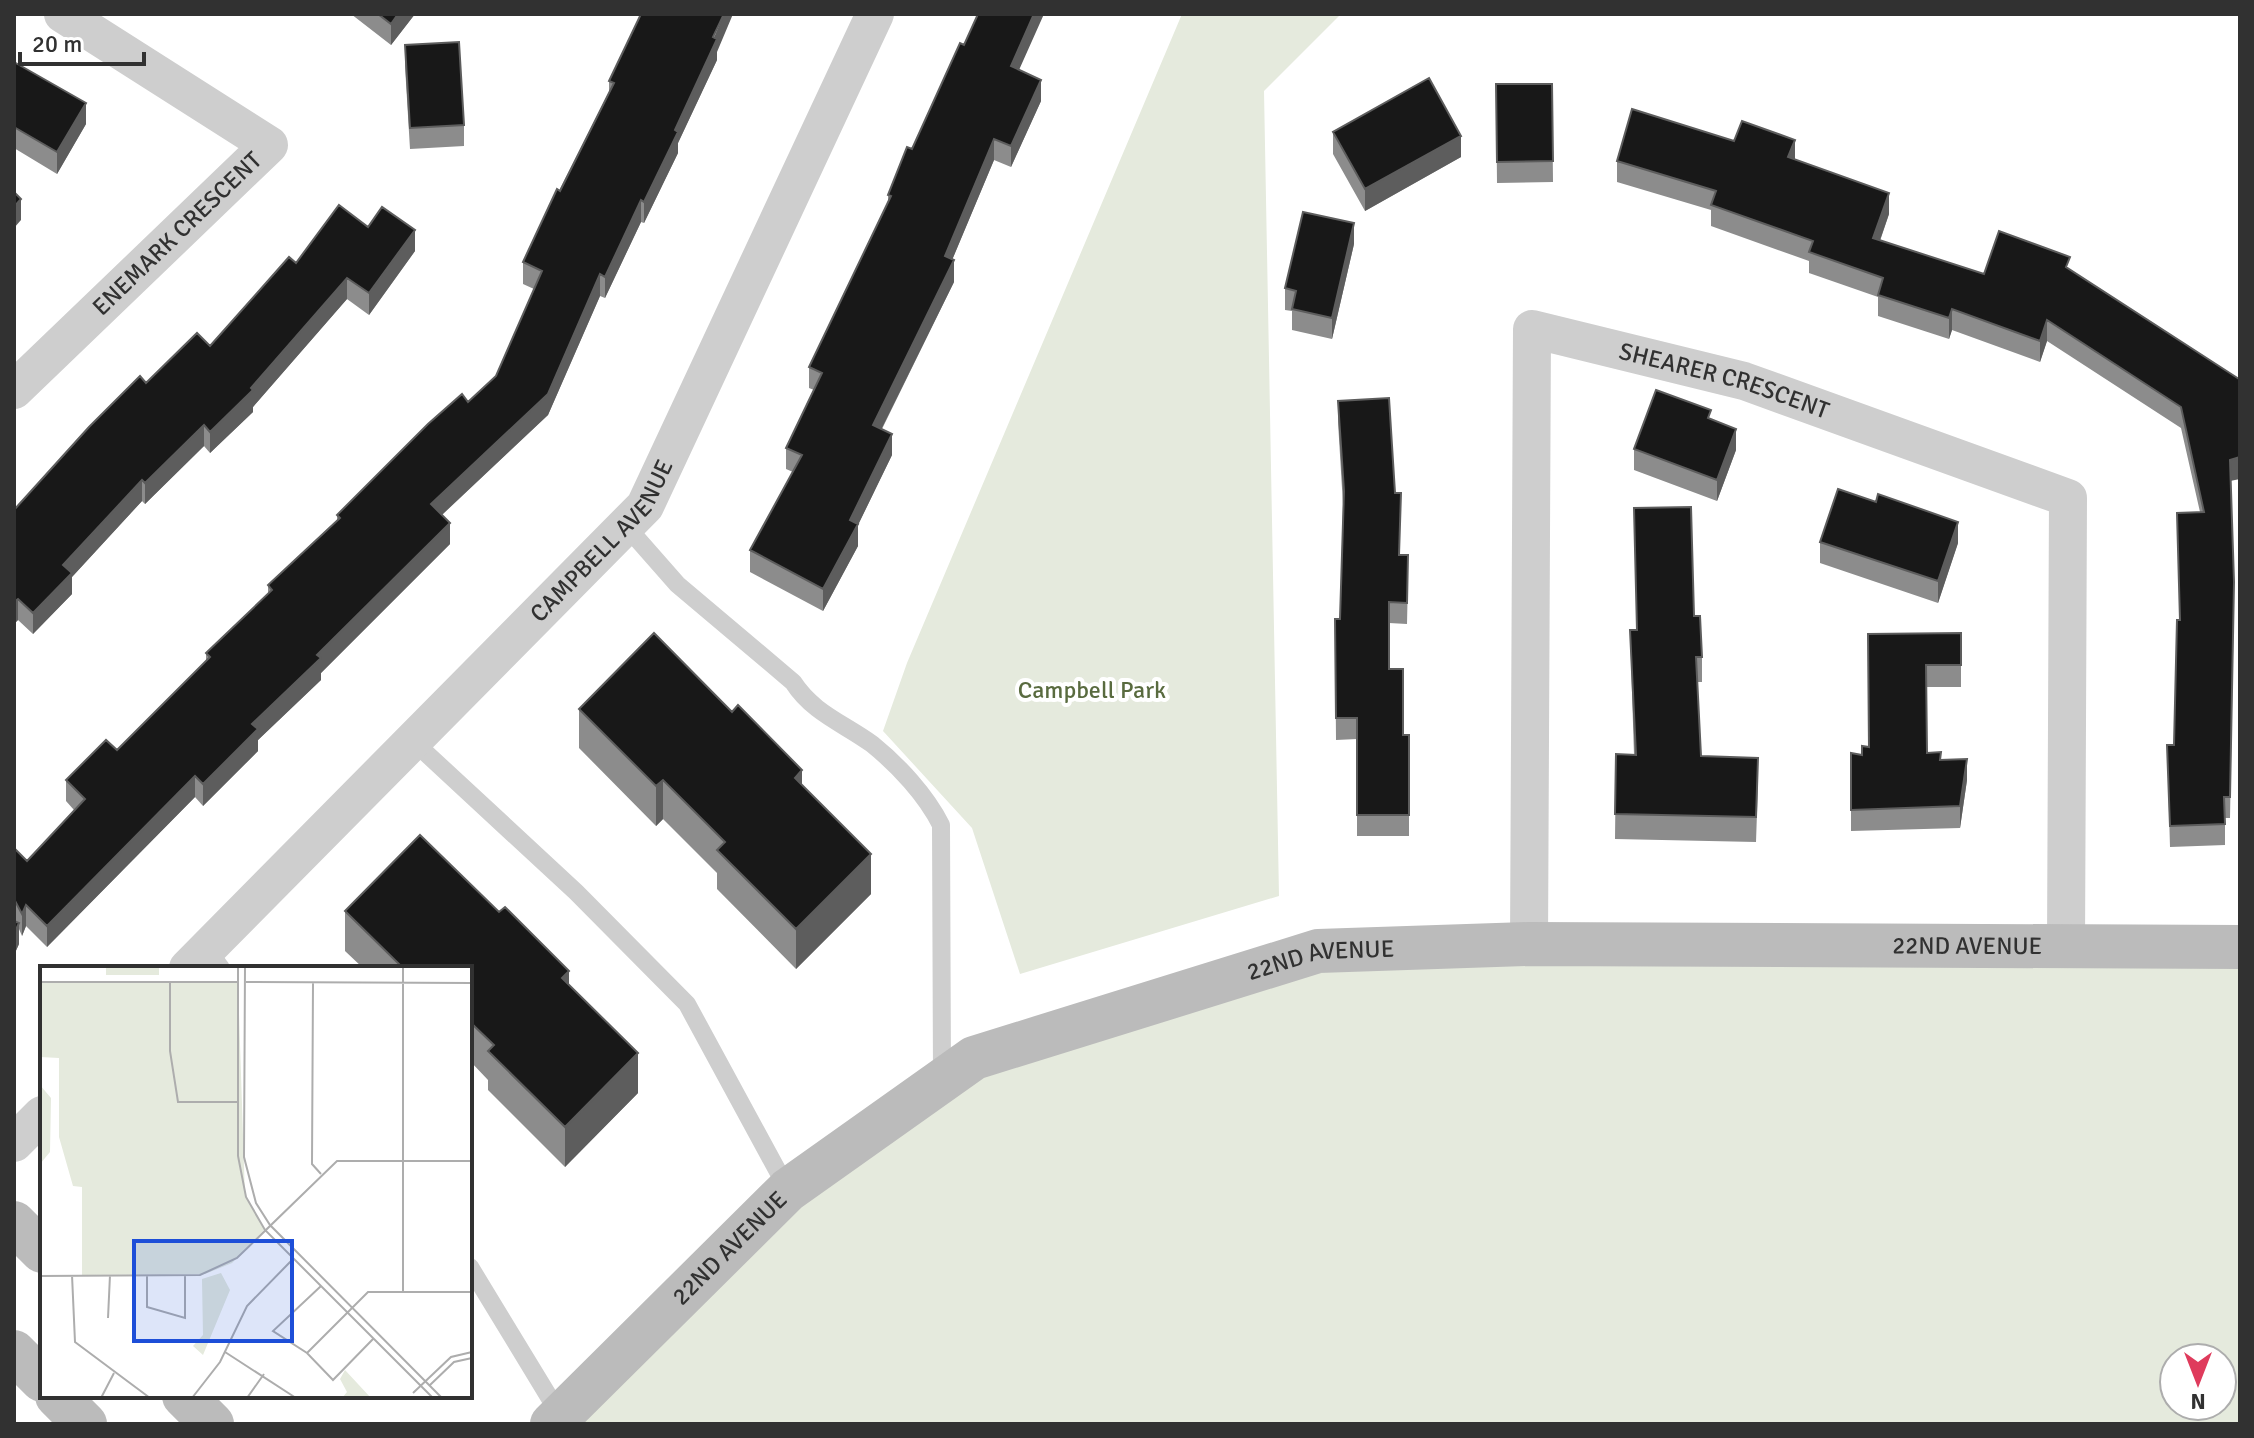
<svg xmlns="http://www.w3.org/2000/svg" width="2254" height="1438" viewBox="0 0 2254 1438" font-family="Signika,sans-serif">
  <rect width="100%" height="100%" fill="#fff"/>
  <!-- green -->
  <path fill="#e5eadd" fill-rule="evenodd" d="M 1182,14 L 1341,14 L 1264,91 L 1279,896 L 1020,974 L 972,828 L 883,731 L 907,663 Z
    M 2240,945 L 2240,1424 L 565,1424 L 860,1125 L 1244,967 ZM 2174,1358 L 2222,1358 L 2222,1406 L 2174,1406 Z"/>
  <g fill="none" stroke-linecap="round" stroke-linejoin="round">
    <!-- lane -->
    <path stroke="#cecece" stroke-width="18" d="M 626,526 L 677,584 L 793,682 C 813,713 843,723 872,744 C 898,765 926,795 941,825 L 942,1076
      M 413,741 L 576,892 L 687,1004 L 788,1190
      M 207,949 L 221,968
      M 470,1267 L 560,1415"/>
    <!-- street -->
    <g stroke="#cecece" stroke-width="38">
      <path id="s1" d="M 14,390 L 269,145 L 63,14"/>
      <path id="s2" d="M 1529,944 L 1532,329 L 1744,381 L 2068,498 L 2066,947"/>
      <path id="s3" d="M 188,968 L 645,506 L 875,14"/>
      <path d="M 14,1143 L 42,1115"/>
    </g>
    <!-- secondary -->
    <g stroke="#bbb" stroke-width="44">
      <path d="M 14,1223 L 42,1251"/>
      <path d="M 14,1352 L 42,1380"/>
      <path d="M 57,1396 L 85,1424"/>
      <path d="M 184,1396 L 212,1424"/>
      <path id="s4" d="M 552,1424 L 788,1190 L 974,1058 L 1318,951 L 1529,944 L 2240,947"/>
    </g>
  </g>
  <!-- wall -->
  <path fill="#8c8c8c" d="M 351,14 L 415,14 L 391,45 Z
    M 405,45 L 464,125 L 464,146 L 410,149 L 405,66 Z
    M 717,52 L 717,60 L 678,143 L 678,153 L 644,223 L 641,222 L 605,298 L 600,296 L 548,415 L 442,515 L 450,544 L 321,673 L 321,680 L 258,740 L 258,751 L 203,806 L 195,797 L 47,947 L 26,926 L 22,936 L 19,929 L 19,944 L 14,955 L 14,848 L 27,861 L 74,810 L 66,801 L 66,780 L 117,750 L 206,661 L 206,653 L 268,594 L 268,585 L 337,520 L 337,515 L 468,402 L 496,376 L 534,289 L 523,284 L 523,262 L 609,92 L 609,81 Z
    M 14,62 L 86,124 L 57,174 L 14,148 Z
    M 1019,70 L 1041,101 L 1011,167 L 994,160 L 952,260 L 954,282 L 882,429 L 892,455 L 858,525 L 858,546 L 823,611 L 750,572 L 750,550 L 793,472 L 786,469 L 786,448 L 814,390 L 809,388 L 809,367 L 888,203 L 888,195 L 912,149 Z
    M 1496,84 L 1552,84 L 1553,182 L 1497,183 Z
    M 1333,132 L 1461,157 L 1365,211 L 1333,154 Z
    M 1795,160 L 1889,214 L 1880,241 L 1984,274 L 2070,270 L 2239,379 L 2231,481 L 2234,604 L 2230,818 L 2225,818 L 2225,845 L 2170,847 L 2167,745 L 2174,745 L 2180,620 L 2177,513 L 2200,512 L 2181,428 L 2047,341 L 2040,362 L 1952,330 L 1949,339 L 1878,316 L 1878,297 L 1809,273 L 1809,261 L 1711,226 L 1711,210 L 1617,182 L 1617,161 Z
    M 368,227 L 415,251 L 369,315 L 347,299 L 253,407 L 253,412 L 210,453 L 204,446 L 145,504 L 142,501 L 72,577 L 72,594 L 33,634 L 18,620 L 14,624 L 14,510 L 146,383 L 210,346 L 296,263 Z
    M 1354,244 L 1332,339 L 1292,330 L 1292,311 L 1285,310 L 1285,288 Z
    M 1338,401 L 1408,577 L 1407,624 L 1389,623 L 1389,669 L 1403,735 L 1409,735 L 1409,836 L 1357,836 L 1357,739 L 1336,740 L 1335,619 L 1340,619 L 1343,505 L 1338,422 Z
    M 1711,420 L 1736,450 L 1717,501 L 1634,470 L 1634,449 Z
    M 1820,542 L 1958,543 L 1938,603 L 1820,563 Z
    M 1694,616 L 1702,657 L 1702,682 L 1697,682 L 1701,756 L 1758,783 L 1756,842 L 1615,839 L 1616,754 L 1634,755 L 1630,630 L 1637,630 Z
    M 1961,633 L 1961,687 L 1926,687 L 1927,753 L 1941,760 L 1967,780 L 1960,828 L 1851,831 L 1851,753 L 1862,755 L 1869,747 L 1868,634 Z
    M 579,709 L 802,785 L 871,894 L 796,969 L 717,889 L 717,873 L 663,819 L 656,826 L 579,748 Z
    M 345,911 L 569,986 L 638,1093 L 565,1167 L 488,1090 L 488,1080 L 470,1061 L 470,968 L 363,968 L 345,951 Z"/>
  <!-- shaded-wall -->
  <path fill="#5d5d5d" d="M 398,14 L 415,14 L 391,45 L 391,24 Z
    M 724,14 L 733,14 L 717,52 L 717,60 L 678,143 L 678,153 L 644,223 L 644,202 Z
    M 1034,14 L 1044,14 L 1011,88 L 1011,66 Z
    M 1041,80 L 1041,101 L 1011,167 L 1011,146 Z
    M 86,103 L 86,124 L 57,174 L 57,152 Z
    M 1461,136 L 1461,157 L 1365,211 L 1365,189 Z
    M 994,139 L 994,160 L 945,277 L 945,256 Z
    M 1795,140 L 1795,161 L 1788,157 Z
    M 1889,193 L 1889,214 L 1873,260 L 1873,238 Z
    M 21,199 L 21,220 L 14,228 L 14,207 Z
    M 641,200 L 641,222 L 605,298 L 605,277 Z
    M 1354,223 L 1354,244 L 1332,339 L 1332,318 Z
    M 415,230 L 415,251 L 369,315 L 369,293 Z
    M 954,260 L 954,282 L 873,446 L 873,425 Z
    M 600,274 L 600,296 L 548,415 L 431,525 L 431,504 Z
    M 347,278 L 347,299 L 253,407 L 253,412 L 210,453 L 210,432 L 251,388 Z
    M 1952,309 L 1952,330 L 1949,339 L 1949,318 Z
    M 2047,320 L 2047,341 L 2040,362 L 2040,341 Z
    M 204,425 L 204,446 L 145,504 L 145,483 Z
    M 1736,429 L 1736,450 L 1717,501 L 1717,480 Z
    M 892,434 L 892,455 L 858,525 L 858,546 L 823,611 L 823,589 L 850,520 Z
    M 2240,457 L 2240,479 L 2230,481 L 2230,460 Z
    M 142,480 L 142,501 L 72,577 L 72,594 L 33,634 L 33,613 L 63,565 Z
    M 1958,522 L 1958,543 L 1938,603 L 1938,581 Z
    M 450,523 L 450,544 L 321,673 L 321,680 L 258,740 L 258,751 L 203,806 L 203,784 L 252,724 L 317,655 Z
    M 18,599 L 18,620 L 14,624 L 14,602 Z
    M 1967,759 L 1967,780 L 1960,828 L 1960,806 Z
    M 802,770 L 802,810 L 795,778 Z
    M 195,776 L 195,797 L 47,947 L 47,926 Z
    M 663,780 L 663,819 L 656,826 L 656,786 Z
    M 871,854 L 871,894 L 796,969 L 796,929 Z
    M 26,905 L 26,926 L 22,936 L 22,914 Z
    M 19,923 L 19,944 L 14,955 L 14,934 Z
    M 569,971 L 569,1010 L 562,978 Z
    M 638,1053 L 638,1093 L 565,1167 L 565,1127 Z"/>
  <!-- building -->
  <path fill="#181818" stroke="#5d5d5d" stroke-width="2" d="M 378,14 L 398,14 L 391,24 Z
    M 641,14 L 724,14 L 713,37 L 717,39 L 675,130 L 678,132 L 644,202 L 641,200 L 605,277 L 600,274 L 548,394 L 431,504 L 450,523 L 317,655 L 321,658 L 252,724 L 258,729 L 203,784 L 195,776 L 47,926 L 26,905 L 22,914 L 14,899 L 14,848 L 27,861 L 85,799 L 66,780 L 106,740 L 117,750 L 210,657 L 206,653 L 272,590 L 268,585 L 340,518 L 337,515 L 428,424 L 462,394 L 468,402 L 496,376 L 542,271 L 523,262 L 557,189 L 560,191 L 614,83 L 609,81 Z
    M 978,14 L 1034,14 L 1011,66 L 1041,80 L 1011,146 L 994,139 L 945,256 L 954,260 L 873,425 L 892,434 L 850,520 L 858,524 L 823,589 L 750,550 L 802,455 L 786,448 L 822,373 L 809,367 L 891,196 L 888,195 L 907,147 L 912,149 L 960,43 L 964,45 Z
    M 459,42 L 464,125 L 410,128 L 405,45 Z
    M 14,62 L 86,103 L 57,152 L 14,127 Z
    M 1429,78 L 1461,136 L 1365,189 L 1333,132 Z
    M 1496,84 L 1552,84 L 1553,161 L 1497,162 Z
    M 1632,109 L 1734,141 L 1742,121 L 1795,140 L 1788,157 L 1889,193 L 1873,238 L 1984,274 L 1999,231 L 2070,257 L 2066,267 L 2239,379 L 2240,385 L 2240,457 L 2230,460 L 2234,582 L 2230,797 L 2224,797 L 2225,824 L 2170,826 L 2167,745 L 2174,745 L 2177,620 L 2180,620 L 2177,513 L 2204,512 L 2181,407 L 2047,320 L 2040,341 L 1952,309 L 1949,318 L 1878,295 L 1883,278 L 1809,252 L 1813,241 L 1711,205 L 1716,191 L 1617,161 Z
    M 14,192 L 21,199 L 14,207 Z
    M 339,205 L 368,227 L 382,207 L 415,230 L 369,293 L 347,278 L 251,388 L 253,390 L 210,432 L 204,425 L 145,483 L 142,480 L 63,565 L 72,573 L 33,613 L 18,599 L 14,602 L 14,510 L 89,427 L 140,376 L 146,383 L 197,333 L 210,346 L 289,257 L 296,263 Z
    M 1303,212 L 1354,223 L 1332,318 L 1292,309 L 1296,291 L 1285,288 Z
    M 1656,390 L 1711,410 L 1708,418 L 1736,429 L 1717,480 L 1634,449 Z
    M 1389,398 L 1395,493 L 1401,493 L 1399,555 L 1408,555 L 1407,603 L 1389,602 L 1389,669 L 1403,669 L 1403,735 L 1409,735 L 1409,815 L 1357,815 L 1357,718 L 1336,718 L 1335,619 L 1340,619 L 1344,491 L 1338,401 Z
    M 1838,489 L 1876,502 L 1878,494 L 1958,522 L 1938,581 L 1820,542 Z
    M 1691,507 L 1694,616 L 1700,616 L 1702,657 L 1696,657 L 1701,756 L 1758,758 L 1756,817 L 1615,814 L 1616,754 L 1636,755 L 1630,630 L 1637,630 L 1634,508 Z
    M 654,633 L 732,712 L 738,705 L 802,770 L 795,778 L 871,854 L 796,929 L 717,850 L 725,842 L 663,780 L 656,786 L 579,709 Z
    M 1961,633 L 1961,665 L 1926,665 L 1927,753 L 1941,752 L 1940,760 L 1967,759 L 1960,806 L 1851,810 L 1851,753 L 1862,755 L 1862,746 L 1869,747 L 1868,634 Z
    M 420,835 L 499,912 L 505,907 L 569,971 L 562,978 L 638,1053 L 565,1127 L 488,1051 L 494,1045 L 470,1022 L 470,968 L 403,968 L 345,911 Z
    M 14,921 L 19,923 L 14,934 Z"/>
  <g text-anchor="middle" stroke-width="8" stroke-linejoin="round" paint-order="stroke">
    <!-- street labels -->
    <g font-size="24" fill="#313131" stroke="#fff">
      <text dy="8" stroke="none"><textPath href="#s1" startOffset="226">ENEMARK CRESCENT</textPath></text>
      <text dy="8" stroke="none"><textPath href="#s2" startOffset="814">SHEARER CRESCENT</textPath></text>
      <text dy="8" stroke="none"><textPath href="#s3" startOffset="596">CAMPBELL AVENUE</textPath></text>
      <text dy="8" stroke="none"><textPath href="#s4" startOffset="1570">22ND AVENUE</textPath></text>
      <text dy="8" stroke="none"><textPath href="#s4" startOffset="922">22ND AVENUE</textPath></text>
      <text dy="8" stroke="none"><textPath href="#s4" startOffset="250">22ND AVENUE</textPath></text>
    </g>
    <!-- park labels -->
    <g font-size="24" fill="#596b3f" stroke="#fff">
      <text x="1092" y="698">Campbell Park</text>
    </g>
  </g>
  <!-- overview -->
  <g transform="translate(40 966)">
    <rect width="432" height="432" fill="#fff"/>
    <path d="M 66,0 L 192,0 L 119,2 L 119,9 L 66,9 ZM 0,16 L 198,17 L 205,230 L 225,263 L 192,297 L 165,308 L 42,309 L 42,221 L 33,220 L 19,171 L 19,92 L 0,91 ZM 0,119 L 11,132 L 10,186 L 0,198 ZM 181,307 L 190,324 L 163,389 L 153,380 L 163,369 L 162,313 ZM 305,404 L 331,432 L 302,432 L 307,426 L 300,413 Z" fill="#e5eadd"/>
    <path fill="none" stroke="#adadad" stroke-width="2" d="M 198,0 L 198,190 L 206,231 L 225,264 L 393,432M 205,0 L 204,191 L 216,237 L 230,259 L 402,432M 0,16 L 198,16M 130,16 L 130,85 L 138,136 L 198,136M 206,16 L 432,17M 273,17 L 272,198 L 281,208M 32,309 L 35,376 L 110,432M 107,309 L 107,341 L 145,352 L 145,310M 0,310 L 160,309 L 197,292 L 297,195 L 432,195M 281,320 L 233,365 L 267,387 L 293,414 L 334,372M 363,326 L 363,0M 68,352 L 70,309M 185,386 L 256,432M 267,387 L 328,326 L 432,326M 390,419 L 414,396 L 432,392M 373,427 L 411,391 L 432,386M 61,432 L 74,407M 152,432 L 180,396 L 207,340 L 253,293M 207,432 L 224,408"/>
    <path fill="#1d4ed8" fill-opacity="0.15" stroke="#1d4ed8" stroke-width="4" d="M 94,275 L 252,275 L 252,375 L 94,375 Z"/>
    <rect width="432" height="432" fill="none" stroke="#313131" stroke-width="4"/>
  </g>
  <!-- border -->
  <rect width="2254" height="1438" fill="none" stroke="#313131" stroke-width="32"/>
  <!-- north arrow -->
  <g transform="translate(2198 1382) rotate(180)"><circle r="38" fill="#ffffff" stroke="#adadad" stroke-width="2"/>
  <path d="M0-6L14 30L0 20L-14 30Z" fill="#df3b5c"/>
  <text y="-12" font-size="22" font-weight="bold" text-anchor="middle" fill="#313131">N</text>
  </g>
  <!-- scale -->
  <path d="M20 52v12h124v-12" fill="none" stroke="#313131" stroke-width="4"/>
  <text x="32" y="52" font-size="24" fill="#313131" stroke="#ffffff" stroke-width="6" paint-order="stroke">20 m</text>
</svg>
